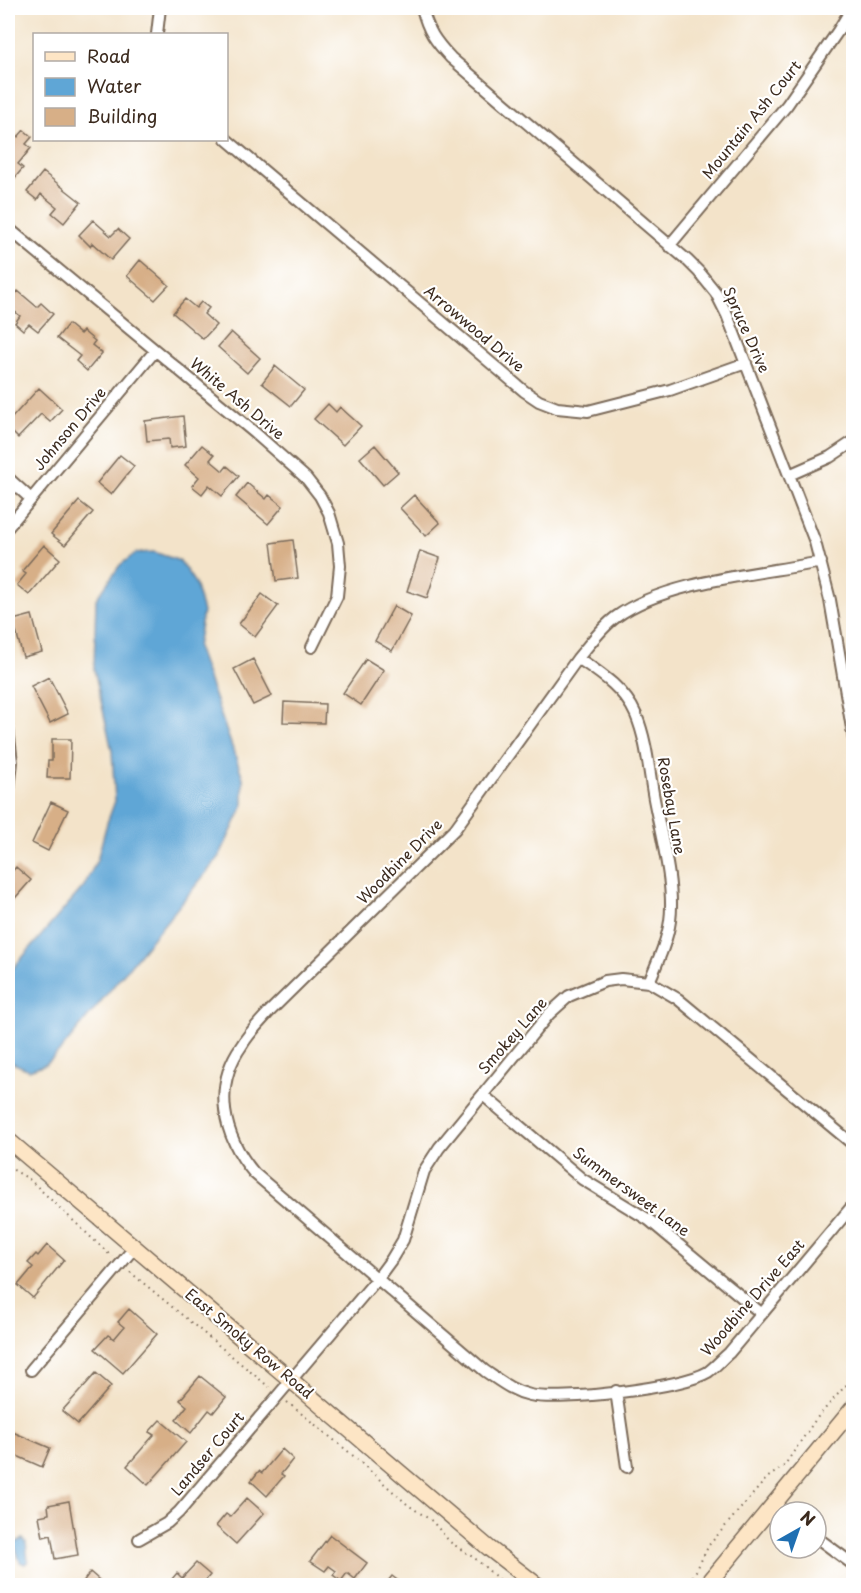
<svg xmlns="http://www.w3.org/2000/svg" width="861" height="1593" viewBox="0 0 861 1593" font-family="'Playpen Sans',sans-serif">
  <rect width="100%" height="100%" fill="#fff"/>
  <filter id="ink" filterUnits="userSpaceOnUse"><feTurbulence type="fractalNoise" baseFrequency=".0167" numOctaves="2"/><feDisplacementMap in="SourceGraphic" scale="12" xChannelSelector="R" yChannelSelector="G"/><feConvolveMatrix kernelMatrix="1 2 1 2 8 2 1 2 1" color-interpolation-filters="sRGB"/></filter>
  <filter id="wash" filterUnits="userSpaceOnUse"><feTurbulence type="fractalNoise" baseFrequency=".008" numOctaves="4" result="noise"/><feDisplacementMap in="SourceGraphic" scale="24" xChannelSelector="R" yChannelSelector="G"/><feGaussianBlur stdDeviation="1.35" result="paint"/><feColorMatrix in="noise" values="0 0 0 0 0 0 0 0 0 0 0 0 0 0 0 0 0 1.4 0 .05"/><feComposite in="paint" operator="in"/></filter>
  <g filter="url(#wash)">
    <rect width="100%" height="100%" fill="#f3e3c9"/>
    <!-- water -->
    <path fill="#5fa6d6" stroke="#4d687a" stroke-width="1.5" d="M 154,552 L 180,561 L 195,583 L 203,612 L 197,647 L 243,778 L 243,806 L 219,857 L 61,1050 L 46,1064 L 29,1070 L 8,1061 L 8,974 L 84,886 L 97,860 L 107,823 L 115,801 L 112,751 L 94,669 L 96,599 L 120,565 L 136,553 Z
      M 23,1539 L 26,1542 L 28,1561 L 25,1564 L 20,1562 L 14,1543 Z"/>
    <g id="blocks">
      <!-- building -->
      <path fill="#d7af87" d="M 8,127 L 18,137 L 24,130 L 32,137 L 26,144 L 31,148 L 18,164 L 23,168 L 13,180 L 8,176 Z
        M 43,172 L 81,202 L 64,223 L 52,213 L 57,207 L 41,194 L 37,200 L 27,192 Z
        M 93,220 L 111,236 L 118,229 L 129,239 L 111,260 L 92,243 L 90,246 L 79,235 Z
        M 140,260 L 169,285 L 155,300 L 127,276 Z
        M 18,291 L 37,307 L 41,303 L 53,314 L 38,331 L 29,324 L 23,330 L 15,323 L 20,316 L 8,306 L 8,303 Z
        M 185,299 L 196,308 L 201,302 L 209,308 L 204,314 L 216,325 L 203,339 L 173,313 Z
        M 68,324 L 80,334 L 83,331 L 95,341 L 92,345 L 102,353 L 87,371 L 76,361 L 80,356 L 57,338 Z
        M 231,332 L 260,358 L 247,373 L 218,347 Z
        M 275,366 L 304,390 L 291,406 L 262,383 Z
        M 39,388 L 62,409 L 50,422 L 41,414 L 18,438 L 8,428 L 8,422 Z
        M 328,404 L 336,412 L 340,407 L 361,426 L 343,445 L 314,419 Z
        M 183,416 L 186,446 L 170,448 L 169,439 L 147,441 L 145,421 Z
        M 202,445 L 214,455 L 210,460 L 223,471 L 227,466 L 239,476 L 222,496 L 209,485 L 202,494 L 192,486 L 199,477 L 185,465 Z
        M 375,445 L 398,472 L 383,485 L 360,458 Z
        M 120,455 L 134,466 L 111,495 L 97,483 Z
        M 247,483 L 266,499 L 269,495 L 283,506 L 268,524 L 236,497 Z
        M 414,495 L 440,523 L 426,536 L 400,508 Z
        M 79,501 L 93,512 L 65,545 L 51,534 Z
        M 293,540 L 298,578 L 276,581 L 271,543 Z
        M 44,545 L 60,559 L 29,595 L 17,585 L 26,574 L 22,571 Z
        M 420,551 L 440,558 L 427,598 L 407,591 Z
        M 262,594 L 278,606 L 255,637 L 239,624 Z
        M 394,606 L 411,616 L 392,651 L 375,641 Z
        M 32,615 L 42,652 L 23,657 L 13,620 Z
        M 253,659 L 272,696 L 253,705 L 234,669 Z
        M 366,659 L 384,670 L 361,705 L 343,693 Z
        M 49,677 L 68,714 L 50,723 L 31,686 Z
        M 284,702 L 325,704 L 324,723 L 283,722 Z
        M 52,739 L 71,739 L 70,778 L 47,778 L 48,761 L 52,761 Z
        M 51,802 L 68,810 L 48,851 L 32,843 Z
        M 16,867 L 31,880 L 8,906 L 8,876 Z
        M 47,1245 L 64,1260 L 33,1298 L 18,1285 L 33,1267 L 28,1263 L 36,1254 L 38,1256 Z
        M 129,1309 L 157,1334 L 123,1373 L 95,1349 L 108,1335 L 114,1339 L 124,1327 L 118,1322 Z
        M 96,1373 L 111,1386 L 78,1424 L 62,1411 Z
        M 200,1376 L 226,1397 L 213,1413 L 209,1410 L 191,1433 L 176,1420 L 187,1406 L 180,1400 Z
        M 160,1420 L 186,1442 L 148,1485 L 127,1466 L 154,1435 L 149,1432 Z
        M 8,1430 L 50,1448 L 42,1467 L 8,1452 Z
        M 282,1449 L 293,1459 L 281,1474 L 284,1476 L 267,1496 L 251,1481 L 259,1471 L 262,1473 Z
        M 247,1498 L 264,1513 L 236,1544 L 216,1526 L 226,1514 L 230,1517 Z
        M 69,1501 L 78,1555 L 55,1559 L 51,1535 L 43,1537 L 39,1516 L 49,1514 L 48,1505 Z
        M 330,1535 L 367,1563 L 355,1579 L 347,1573 L 341,1581 L 333,1575 L 336,1571 L 329,1566 L 325,1571 L 310,1561 Z
        M 196,1563 L 210,1575 L 201,1586 L 166,1586 L 177,1573 L 182,1578 Z
        M 90,1572 L 106,1586 L 80,1586 Z
        M 392,1576 L 405,1586 L 384,1586 Z"/>
    </g>
  </g>
  <g filter="url(#ink)">
    <use href="#blocks" fill-opacity="0" stroke="#7b6b5a" stroke-width="1.5"/>
    <g fill="none" stroke-linecap="round" stroke-linejoin="round">
      <!-- street casing -->
      <g stroke="#7b6b5a" stroke-width="14">
        <path id="street" d="M 422,8 C 428,31 435,41 451,58 L 687,260 L 699,272 L 716,293 L 727,315 L 815,542 L 830,600 L 854,740
          M 157,34 L 160,8
          M 226,139 L 524,391 L 539,401 L 557,408 L 588,411 L 670,390 L 746,363
          M 8,228 L 255,433 L 306,478 L 320,496 L 329,513 L 338,543 L 340,566 L 337,596 L 312,647
          M 669,246 L 787,105 L 838,31 L 852,8
          M 789,475 L 830,457 L 854,441
          M 8,478 L 31,499
          M 8,527 L 155,351
          M 821,562 C 760,574 665,581 616,617 C 601,628 590,644 578,658 L 455,829 L 268,1013 C 259,1023 249,1033 242,1045 C 212,1087 223,1136 254,1173 L 485,1371 C 500,1381 512,1391 530,1395 C 560,1402 681,1388 708,1372 C 715,1367 722,1359 729,1353 L 854,1204
          M 578,658 C 600,673 625,689 636,715 C 647,741 649,772 654,799 C 661,836 675,885 670,921 C 667,942 657,963 649,982
          M 8,729 L 12,762 L 8,798
          M 483,1095 L 582,1179 L 649,1220 L 762,1314
          M 31,1370 L 134,1248
          M 616,1391 L 627,1467
          M 774,1504 L 783,1512
          M 816,1537 L 854,1565
          M 139,1539 L 167,1523 L 179,1512 L 377,1279 L 391,1260 L 403,1240 L 424,1171 L 439,1148 L 549,1014 L 569,996 L 605,981 L 621,979 L 649,982 L 678,999 L 854,1145"/>
      </g>
      <!-- secondary casing -->
      <g stroke="#7b6b5a" stroke-width="18">
        <path id="secondary" d="M 8,1140 L 490,1549 L 538,1586
          M 706,1586 L 854,1407"/>
      </g>
      <!-- path -->
      <path stroke="#7b6b5a" stroke-width="2" stroke-dasharray="1.5 4.5" stroke-linecap="butt" d="M 8,1167 L 29,1179 L 112,1257
        M 130,1272 L 269,1387
        M 287,1402 L 350,1453 L 408,1505 L 432,1521 L 450,1542 L 477,1560 L 506,1586
        M 685,1586 L 695,1573 L 709,1545 L 767,1478 L 784,1466 L 816,1419 L 854,1376"/>
      <!-- street -->
      <use href="#street" stroke="#fff" stroke-width="10"/>
      <!-- secondary -->
      <use href="#secondary" stroke="#fde5c5" stroke-width="15"/>
    </g>
  </g>
  <g text-anchor="middle" stroke-width="4.5" stroke-linejoin="round" paint-order="stroke">
    <!-- street labels -->
    <g font-size="15" fill="#3b2a1e" stroke="#fff">
      <text transform="translate(752 120) rotate(-51)" y="5">Mountain Ash Court</text>
      <text transform="translate(474 329) rotate(40)" y="5">Arrowwood Drive</text>
      <text transform="translate(746 330) rotate(66)" y="5">Spruce Drive</text>
      <text transform="translate(237 399) rotate(40)" y="5">White Ash Drive</text>
      <text transform="translate(70 429) rotate(-50)" y="5">Johnson Drive</text>
      <text transform="translate(671 806) rotate(80)" y="5">Rosebay Lane</text>
      <text transform="translate(400 862) rotate(-45)" y="5">Woodbine Drive</text>
      <text transform="translate(513 1036) rotate(-49)" y="5">Smokey Lane</text>
      <text transform="translate(631 1192) rotate(36)" y="5">Summersweet Lane</text>
      <text transform="translate(753 1298) rotate(-49)" y="5">Woodbine Drive East</text>
      <text transform="translate(249 1344) rotate(40)" y="5">East Smoky Row Road</text>
      <text transform="translate(208 1454) rotate(-50)" y="5">Landser Court</text>
    </g>
  </g>
  <!-- margin -->
  <rect width="861" height="1593" fill="none" stroke="#fff" stroke-width="30"/>
  <!-- legend -->
  <rect x="33" y="33" width="195" height="108" fill="#ffffff" stroke="#b1aaa5" stroke-width="1.5"/>
  <rect x="45" y="52" width="30" height="9" fill="#fde5c5" stroke="#b1aaa5" stroke-width="1.5"/>
  <text x="87" y="63" font-size="18" fill="#3b2a1e">Road</text>
  <rect x="45" y="78" width="30" height="18" fill="#5fa6d6" stroke="#b1aaa5" stroke-width="1.5"/>
  <text x="87" y="93" font-size="18" fill="#3b2a1e">Water</text>
  <rect x="45" y="108" width="30" height="18" fill="#d7af87" stroke="#b1aaa5" stroke-width="1.5"/>
  <text x="87" y="123" font-size="18" fill="#3b2a1e">Building</text>
  <!-- north arrow -->
  <g transform="translate(798 1530) rotate(40)"><circle r="28" fill="#ffffff" stroke="#b1aaa5" stroke-width="1.5"/>
  <path d="M0-4.5L10 22L0 15L-10 22Z" fill="#1f6fb2"/>
  <text y="-9" font-size="16" font-weight="bold" text-anchor="middle" fill="#3b2a1e">N</text>
  </g>
</svg>
